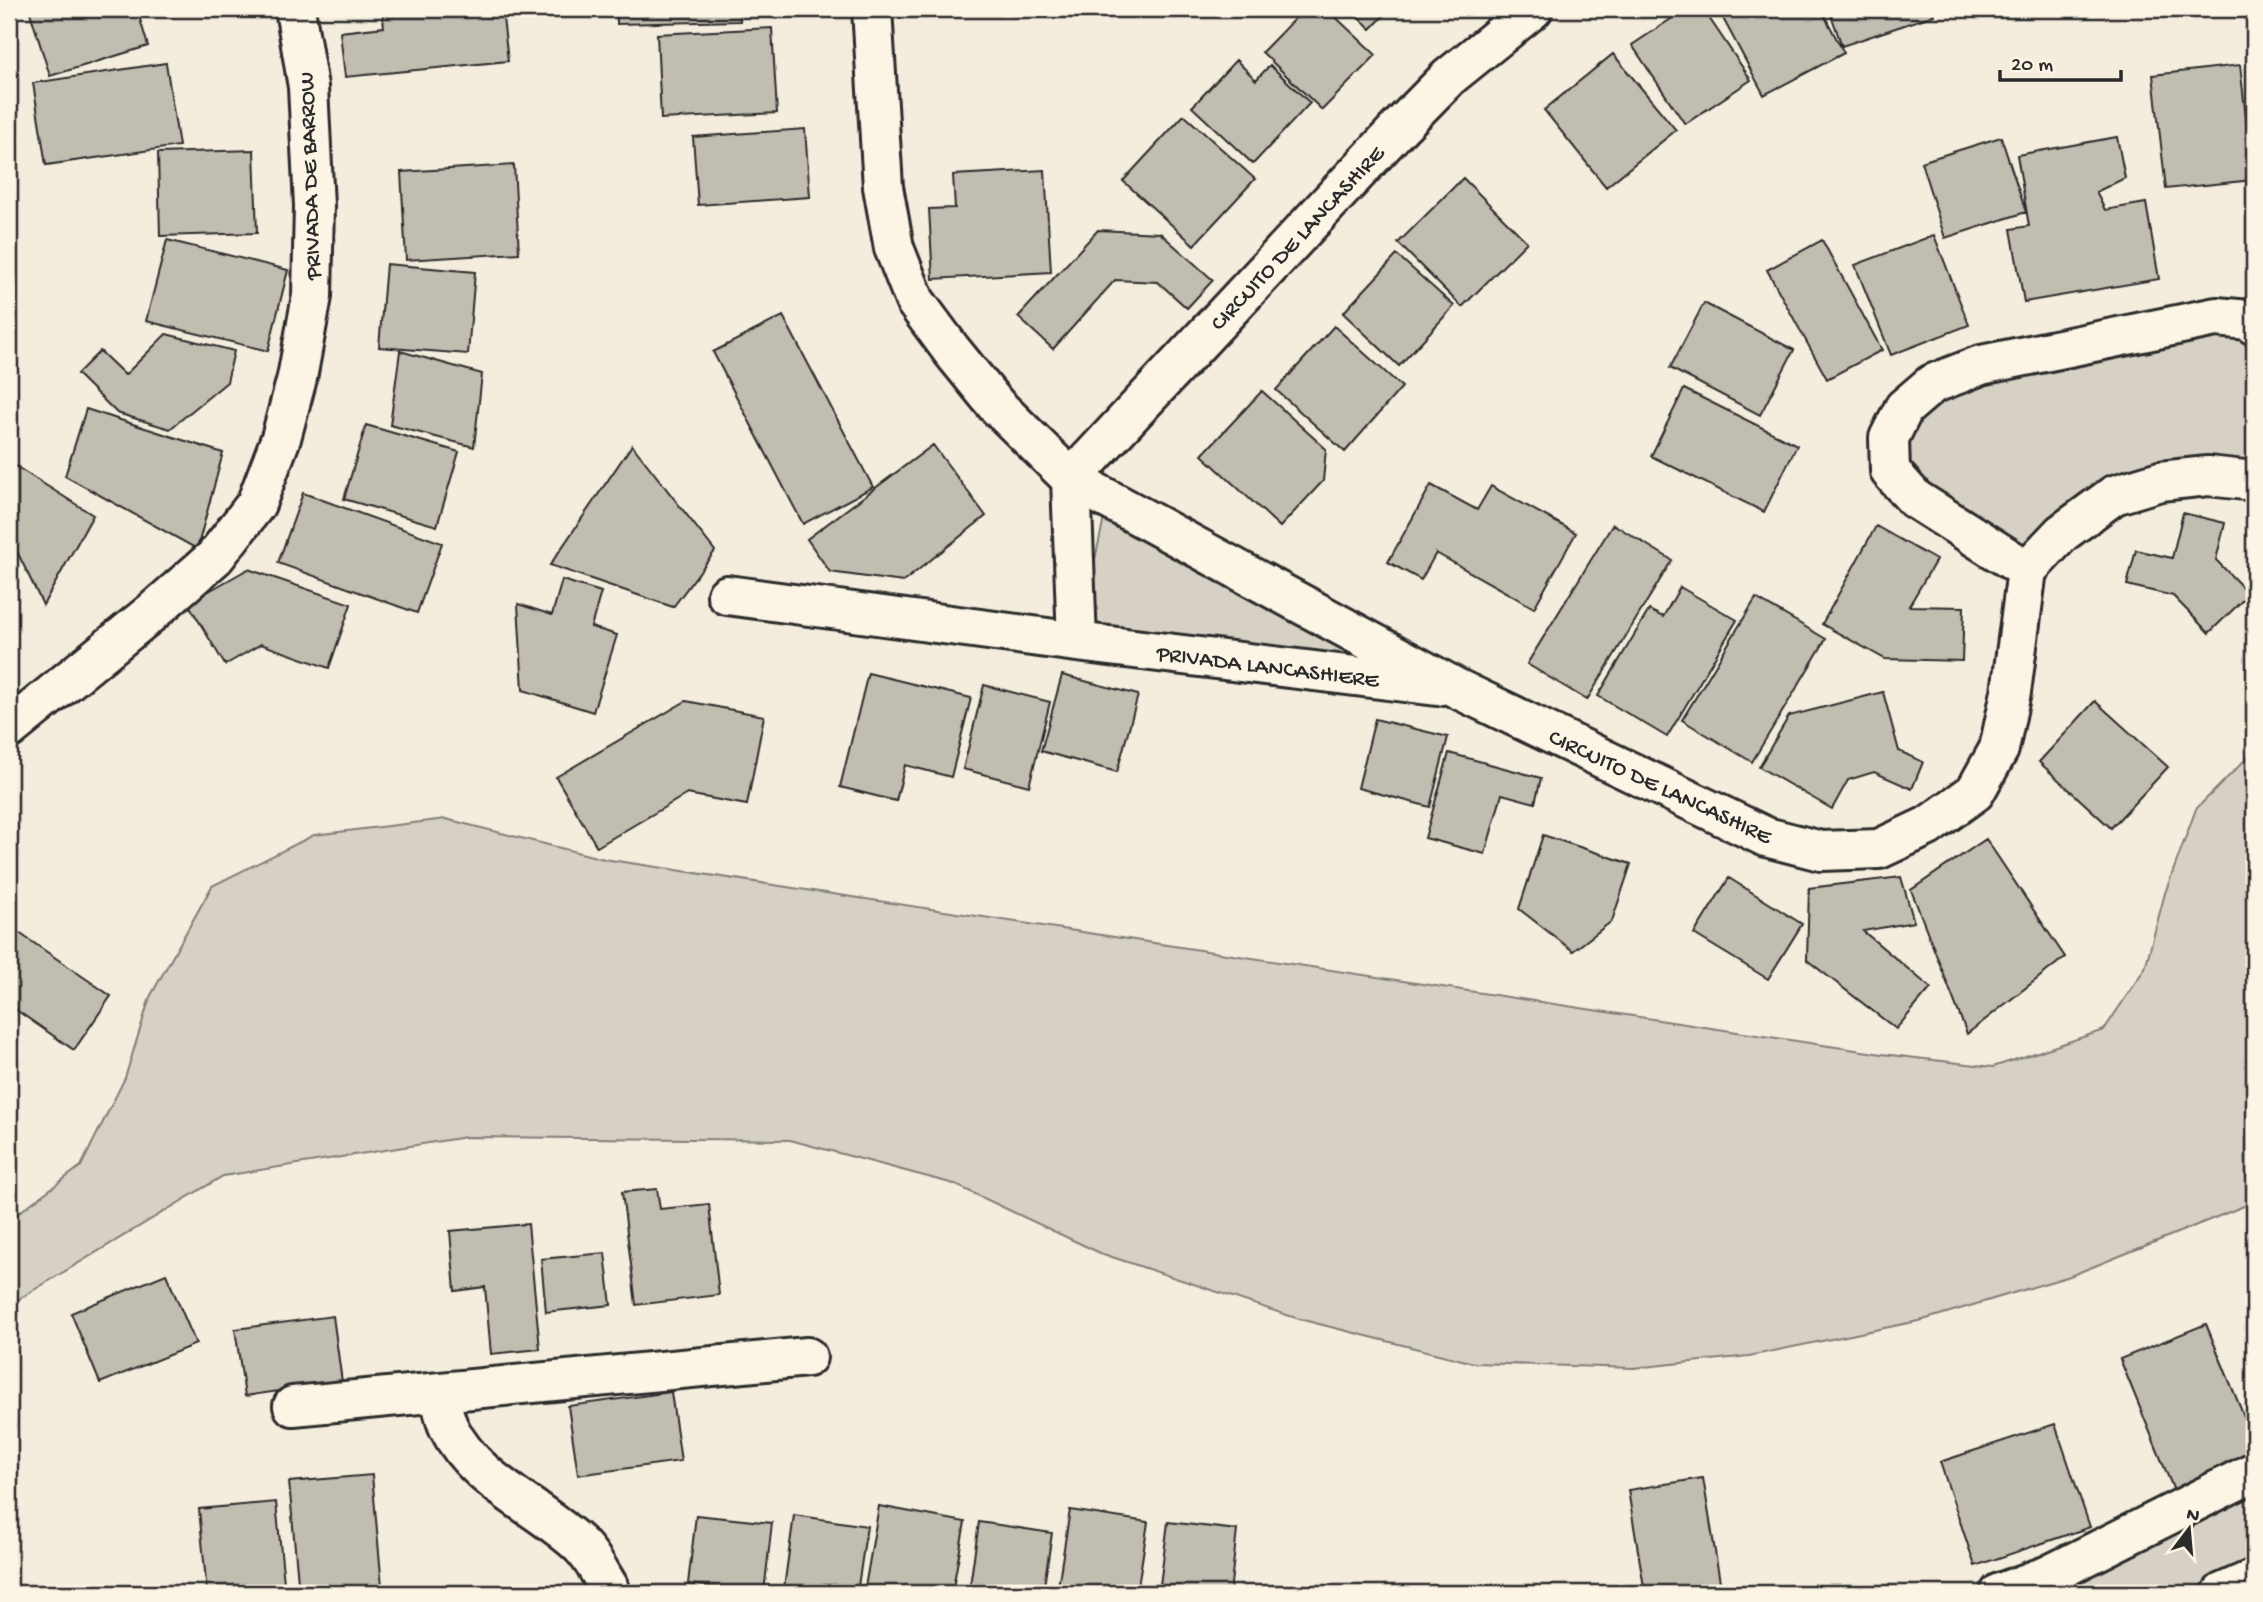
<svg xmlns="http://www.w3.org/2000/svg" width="2263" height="1602" viewBox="0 0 2263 1602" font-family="'Gochi Hand',sans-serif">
  <rect width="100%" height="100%" fill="#f4edde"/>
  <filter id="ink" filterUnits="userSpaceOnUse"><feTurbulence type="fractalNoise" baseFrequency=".0143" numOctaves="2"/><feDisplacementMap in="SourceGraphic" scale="14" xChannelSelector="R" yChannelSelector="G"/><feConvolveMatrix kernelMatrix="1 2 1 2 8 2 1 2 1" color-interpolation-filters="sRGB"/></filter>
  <g filter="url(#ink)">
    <!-- green -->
    <path fill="#d6d1c4" stroke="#807e78" stroke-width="2" d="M 2254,325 L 2254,471 L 2160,481 L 2027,570 L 1890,471 L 1932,384 Z
      M 1106,509 L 1458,689 L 1077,642 Z
      M 2254,751 L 2254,1202 L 2070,1276 L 1923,1320 L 1749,1356 L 1634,1368 L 1474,1363 L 1299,1319 L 1100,1253 L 954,1184 L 790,1140 L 466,1137 L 223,1176 L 9,1305 L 9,1220 L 81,1166 L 125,1078 L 150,997 L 212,886 L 314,835 L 446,819 L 604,859 L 1882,1054 L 1993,1067 L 2104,1030 L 2145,968 L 2165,893 L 2196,809 Z
      M 2254,1472 L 2254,1579 L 2222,1593 L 2000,1593 Z"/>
    <!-- building -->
    <path fill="#c2bdb1" stroke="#2b2b2b" stroke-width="2" d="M 29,9 L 137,9 L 148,46 L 50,76 Z
      M 382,9 L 502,9 L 508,61 L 345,77 L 340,32 L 384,27 Z
      M 617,9 L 739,9 L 740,21 L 617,24 Z
      M 1304,9 L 1327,9 L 1376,55 L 1322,110 L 1262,52 Z
      M 1350,9 L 1390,9 L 1371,29 Z
      M 1686,9 L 1703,9 L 1751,80 L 1685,124 L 1632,45 Z
      M 1718,9 L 1821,9 L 1844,53 L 1764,95 Z
      M 1829,9 L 1932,9 L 1934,15 L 1842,46 Z
      M 772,28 L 777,113 L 661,119 L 657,34 Z
      M 1613,54 L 1676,130 L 1606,187 L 1544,110 Z
      M 1236,60 L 1256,80 L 1270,65 L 1310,103 L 1253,164 L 1192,107 Z
      M 166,63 L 179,146 L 46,165 L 33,83 Z
      M 2240,65 L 2253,180 L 2166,189 L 2153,75 Z
      M 1184,115 L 1255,179 L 1194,245 L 1123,181 Z
      M 805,129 L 810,197 L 698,205 L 693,137 Z
      M 2001,137 L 2026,212 L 1945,238 L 1921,162 Z
      M 2117,137 L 2125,178 L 2096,192 L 2105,210 L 2146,203 L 2159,279 L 2024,302 L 2011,229 L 2029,226 L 2017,155 Z
      M 254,150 L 257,233 L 160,236 L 158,153 Z
      M 514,165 L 519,253 L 406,260 L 401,172 Z
      M 1045,170 L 1051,272 L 933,279 L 929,209 L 955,208 L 953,175 Z
      M 1463,178 L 1527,242 L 1462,307 L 1398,243 Z
      M 1098,230 L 1160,233 L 1213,280 L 1187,308 L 1158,282 L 1115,280 L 1053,349 L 1018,317 Z
      M 1934,235 L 1969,325 L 1891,355 L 1855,265 Z
      M 167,240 L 288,270 L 268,351 L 146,321 Z
      M 1822,240 L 1882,350 L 1827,379 L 1767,270 Z
      M 1397,255 L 1454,306 L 1399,366 L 1343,313 Z
      M 386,264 L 475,272 L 468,354 L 379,347 Z
      M 1704,303 L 1794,350 L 1760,415 L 1670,368 Z
      M 783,316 L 873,487 L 803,524 L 713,352 Z
      M 1334,326 L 1402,387 L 1345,452 L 1276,390 Z
      M 166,334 L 234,351 L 227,382 L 170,429 L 117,413 L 77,374 L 100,351 L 125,375 Z
      M 400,351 L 482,374 L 474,447 L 390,425 Z
      M 1684,389 L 1797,445 L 1764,512 L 1651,456 Z
      M 1262,391 L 1326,449 L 1323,481 L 1280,527 L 1202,455 Z
      M 86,409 L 223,453 L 197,549 L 65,476 Z
      M 366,425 L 459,452 L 437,526 L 344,499 Z
      M 632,445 L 715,551 L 673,607 L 550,565 Z
      M 933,445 L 986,516 L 903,582 L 830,572 L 807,539 Z
      M 9,462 L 93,515 L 43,605 L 9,535 Z
      M 1431,485 L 1477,510 L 1491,486 L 1576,533 L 1534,608 L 1436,553 L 1421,580 L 1388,562 Z
      M 303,493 L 442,543 L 417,613 L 278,563 Z
      M 2183,513 L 2225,523 L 2216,560 L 2249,594 L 2209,633 L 2173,596 L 2127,585 L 2136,550 L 2172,558 Z
      M 1613,524 L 1672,560 L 1587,700 L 1527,664 Z
      M 1876,526 L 1936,560 L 1909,606 L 1964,607 L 1962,661 L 1885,659 L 1822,624 Z
      M 248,569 L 351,604 L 329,668 L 261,644 L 225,665 L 188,603 Z
      M 562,580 L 601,592 L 591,627 L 617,635 L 593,712 L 523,690 L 518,604 L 552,615 Z
      M 1680,587 L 1737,620 L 1667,737 L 1598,696 L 1649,610 L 1663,617 Z
      M 1756,598 L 1826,639 L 1752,762 L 1682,720 Z
      M 868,673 L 971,698 L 951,777 L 905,765 L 896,801 L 840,787 Z
      M 1062,675 L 1138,695 L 1117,772 L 1041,751 Z
      M 984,685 L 1050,702 L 1029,786 L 963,769 Z
      M 1883,692 L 1899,751 L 1923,762 L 1912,789 L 1874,772 L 1848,780 L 1832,809 L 1759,767 L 1789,716 Z
      M 686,701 L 764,716 L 747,805 L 687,794 L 597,847 L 556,777 Z
      M 2095,701 L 2168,767 L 2111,828 L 2039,762 Z
      M 1375,719 L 1448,737 L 1430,807 L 1358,788 Z
      M 1449,753 L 1541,778 L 1535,803 L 1502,794 L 1485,854 L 1425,838 Z
      M 1543,835 L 1631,864 L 1612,921 L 1573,951 L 1519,909 Z
      M 1986,839 L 2065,957 L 1967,1034 L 1911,890 Z
      M 1901,877 L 1914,922 L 1863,931 L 1931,988 L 1896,1029 L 1807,960 L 1809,888 Z
      M 1729,878 L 1802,924 L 1768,979 L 1694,934 Z
      M 9,926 L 111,996 L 74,1050 L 9,1005 Z
      M 657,1189 L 660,1209 L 709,1204 L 719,1295 L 636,1305 L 622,1192 Z
      M 528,1224 L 540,1349 L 491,1354 L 485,1287 L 455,1291 L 450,1231 Z
      M 605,1253 L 611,1305 L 546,1312 L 541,1259 Z
      M 166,1274 L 196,1344 L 100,1383 L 71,1313 Z
      M 333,1316 L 342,1382 L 245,1396 L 235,1329 Z
      M 2206,1324 L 2254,1441 L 2254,1458 L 2174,1491 L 2120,1359 Z
      M 671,1392 L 681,1461 L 578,1475 L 568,1406 Z
      M 2055,1424 L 2090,1527 L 1975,1566 L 1940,1462 Z
      M 372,1475 L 382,1586 L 299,1593 L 289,1482 Z
      M 1703,1478 L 1721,1588 L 1686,1593 L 1645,1593 L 1628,1490 Z
      M 276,1502 L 285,1593 L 207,1593 L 199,1509 Z
      M 879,1506 L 965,1522 L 952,1593 L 864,1593 Z
      M 1070,1510 L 1148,1522 L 1137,1593 L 1057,1593 Z
      M 696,1515 L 772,1523 L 764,1592 L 688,1584 Z
      M 794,1515 L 867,1526 L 857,1593 L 820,1593 L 784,1588 Z
      M 979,1522 L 1052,1533 L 1043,1593 L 969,1593 Z
      M 1168,1522 L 1237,1530 L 1230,1593 L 1159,1593 Z"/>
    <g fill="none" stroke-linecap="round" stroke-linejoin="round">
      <!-- street casing -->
      <g stroke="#2b2b2b" stroke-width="44">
        <path id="street" d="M 872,9 L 883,187 L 894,248 L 915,301 L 952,351 L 996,405 L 1071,479 L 1458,689 L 1766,837 L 1821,851 L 1879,849 L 1928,826 L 1975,792 L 1999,749 L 2011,692 L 2027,570 L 2062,533 L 2114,495 L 2160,481 L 2208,476 L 2254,481
          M 2027,570 L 1915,499 L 1890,471 L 1889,438 L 1904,408 L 1932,384 L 1981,365 L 2216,317 L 2249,320 L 2254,325
          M 727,595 L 1077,642 L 1437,686
          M 1077,642 L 1071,479 L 1395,132 L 1449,77 L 1533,9
          M 9,729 L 151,613 L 215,557 L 256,504 L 281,438 L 297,378 L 312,296 L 314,206 L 308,87 L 295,9
          M 439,1392 C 442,1404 444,1418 449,1428 C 475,1482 539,1506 581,1546 C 592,1557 600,1573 608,1586 L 610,1593
          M 293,1406 L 807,1357"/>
      </g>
      <!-- secondary casing -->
      <g stroke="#2b2b2b" stroke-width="44">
        <path id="secondary" d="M 2000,1593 L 2049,1575 L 2254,1472
          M 2222,1593 L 2254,1579"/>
      </g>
      <!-- street -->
      <use href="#street" stroke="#fcf5e5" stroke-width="38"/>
      <!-- secondary -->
      <use href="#secondary" stroke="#fcf5e5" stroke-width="38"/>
    </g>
  </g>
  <g text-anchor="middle" stroke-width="5" stroke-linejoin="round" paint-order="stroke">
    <!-- street labels -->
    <g font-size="23" fill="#2b2b2b" stroke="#fcf5e5">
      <text transform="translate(308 176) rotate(-92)" y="8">PRIVADA DE BARROW</text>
      <text transform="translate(1296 237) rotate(-47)" y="8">CIRCUITO DE LANCASHIRE</text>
      <text transform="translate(1268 665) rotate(7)" y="8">PRIVADA LANCASHIERE</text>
      <text transform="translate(1661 785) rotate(25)" y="8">CIRCUITO DE LANCASHIRE</text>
    </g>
  </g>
  <!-- margin -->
  <rect width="2263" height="1602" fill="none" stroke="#fcf5e5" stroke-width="35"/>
  <rect x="18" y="18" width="2228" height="1567" fill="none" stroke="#2b2b2b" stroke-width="2.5" filter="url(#ink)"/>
  <!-- north arrow -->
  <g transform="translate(2189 1529) rotate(16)" stroke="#fcf5e5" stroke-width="5" paint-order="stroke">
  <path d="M0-5L12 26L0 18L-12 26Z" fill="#2b2b2b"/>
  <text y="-10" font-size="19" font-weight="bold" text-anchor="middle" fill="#2b2b2b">N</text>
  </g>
  <!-- scale -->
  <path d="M2000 70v10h121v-10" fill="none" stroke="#2b2b2b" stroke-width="3.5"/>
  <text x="2011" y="70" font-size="21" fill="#2b2b2b" stroke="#fcf5e5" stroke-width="5" paint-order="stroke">20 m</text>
</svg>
